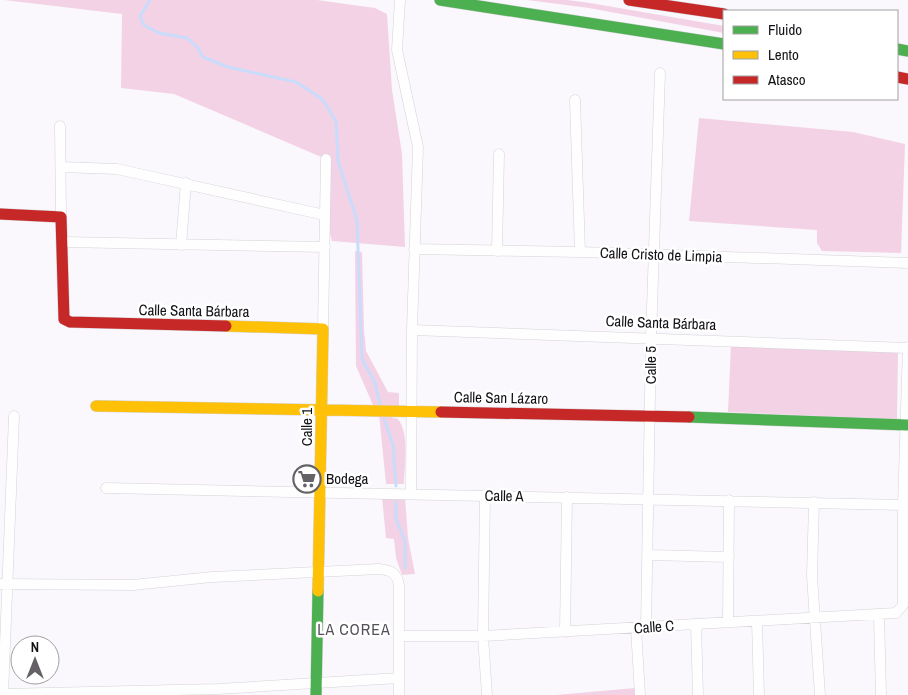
<svg xmlns="http://www.w3.org/2000/svg" width="908" height="695" viewBox="0 0 908 695" font-family="'Archivo Narrow',sans-serif">
  <rect width="100%" height="100%" fill="#faf8fc"/>
  <!-- green -->
  <path fill="#f3d2e5" d="M 4,0 L 317,0 L 375,8 L 387,14 L 392,90 L 402,154 L 405,247 L 332,241 L 325,215 L 326,159 L 174,94 L 121,88 L 122,14 Z
    M 527,0 L 567,0 L 590,3 L 724,26 L 724,33 L 589,8 Z
    M 699,118 L 853,132 L 905,144 L 901,253 L 822,251 L 817,243 L 817,230 L 689,221 Z
    M 355,251 L 362,252 L 364,330 L 366,351 L 388,392 L 399,393 L 399,406 L 373,405 L 356,366 Z
    M 731,344 L 898,352 L 897,419 L 728,412 Z
    M 379,414 L 398,419 C 410,435 404,465 404,484 L 386,484 Z
    M 382,497 L 405,498 L 408,538 L 415,574 L 402,575 L 396,558 L 394,539 L 386,538 Z
    M 635,688 L 635,695 L 556,695 Z"/>
  <g fill="none" stroke-linecap="round" stroke-linejoin="round">
    <!-- stream -->
    <path stroke="#c9dcfb" stroke-width="3" d="M 150,0 L 140,16 L 144,25 L 159,33 L 187,38 L 198,48 L 203,57 L 228,67 L 296,82 L 322,99 L 336,121 L 338,161 L 357,220 L 362,359 L 375,383 L 380,404
      M 384,419 L 393,445 L 396,486
      M 396,502 L 396,519 L 405,541 L 405,568"/>
    <!-- street casing -->
    <g stroke="#d4d2d6" stroke-width="11">
      <path id="street" d="M 400,0 L 397,50 L 418,147 L 412,330 L 411,494
        M 575,100 L 580,252
        M 60,126 L 61,217
        M 61,167 L 117,169 L 325,215
        M 63,242 L 325,247
        M 181,245 L 186,183
        M 414,249 L 580,252 L 908,263
        M 497,251 L 499,154
        M 323,329 L 326,159
        M 412,330 L 908,348
        M 106,488 L 903,505
        M 485,495 L 483,636 L 487,695
        M 814,502 L 812,576 L 820,695
        M 648,555 L 729,557
        M 0,584 L 133,585 L 212,577 L 379,569 C 391,570 397,573 399,585 L 399,695
        M 879,616 L 881,695
        M 757,621 L 759,695
        M 728,622 L 729,500
        M 696,624 L 698,695
        M 646,627 L 651,337 L 660,73
        M 636,628 L 640,695
        M 565,632 L 567,497
        M 400,636 L 483,636 L 896,613 L 903,605 L 903,505 L 908,347
        M 3,694 L 218,689 L 399,678
        M 3,695 L 14,416"/>
    </g>
    <!-- fast casing -->
    <g stroke="#d4d2d6" stroke-width="12">
      <path id="fast" d="M 440,0 L 724,44
        M 897,49 L 908,51
        M 689,417 L 907,425
        M 316,695 L 318,591"/>
    </g>
    <!-- slow casing -->
    <g stroke="#d4d2d6" stroke-width="12">
      <path id="slow" d="M 226,326 L 323,329 L 318,591
        M 96,406 L 441,412"/>
    </g>
    <!-- jam casing -->
    <g stroke="#d4d2d6" stroke-width="12">
      <path id="jam" d="M 629,0 L 724,14
        M 897,77 L 908,79
        M 0,214 L 61,217 L 64,319 L 70,322 L 226,326
        M 441,412 L 689,417"/>
    </g>
    <!-- street -->
    <use href="#street" stroke="#fefeff" stroke-width="10"/>
    <!-- fast -->
    <use href="#fast" stroke="#4caf50" stroke-width="11"/>
    <!-- slow -->
    <use href="#slow" stroke="#ffc107" stroke-width="11"/>
    <!-- jam -->
    <use href="#jam" stroke="#c62828" stroke-width="11"/>
  </g>
  <!-- icons -->
  <defs>
    <g id="supermarket-ring" transform="scale(1.4375)"><circle r="9.5" fill="#fff" stroke="#646266" stroke-width="1.5"/><path d="M-6-5.5h2.5l.6 2H6L4.5 2H-2.5L-4.4-4H-6ZM-1.5 3.2a1.3 1.3 0 1 0 .1 0ZM3 3.2a1.3 1.3 0 1 0 .1 0Z" fill="#646266"/></g>
  </defs>
  <g fill-rule="evenodd">
    <use href="#supermarket-ring" x="307" y="479"/>
  </g>
  <g text-anchor="middle" stroke-width="5" stroke-linejoin="round" paint-order="stroke">
    <!-- street labels -->
    <g font-size="15" fill="#141216" stroke="#fff">
      <text transform="translate(661 255) rotate(2)" y="5">Calle Cristo de Limpia</text>
      <text transform="translate(194 311) rotate(1)" y="5">Calle Santa Bárbara</text>
      <text transform="translate(661 323) rotate(2)" y="5">Calle Santa Bárbara</text>
      <text transform="translate(651 365) rotate(-90)" y="5">Calle 5</text>
      <text transform="translate(501 398) rotate(1)" y="5">Calle San Lázaro</text>
      <text transform="translate(307 427) rotate(-90)" y="5">Calle 1</text>
      <text transform="translate(504 496) rotate(1)" y="5">Calle A</text>
      <text transform="translate(654 627) rotate(-4)" y="5">Calle C</text>
    </g>
    <!-- poi labels -->
    <g font-size="15" fill="#141216" stroke="#fff" text-anchor="start">
      <text x="326" y="484">Bodega</text>
    </g>
    <!-- neighbourhood labels -->
    <g font-size="16" letter-spacing="1" fill="#55515b" stroke="#fff">
      <text x="354" y="635">LA COREA</text>
    </g>
  </g>
  <!-- legend -->
  <rect x="723" y="10" width="175" height="90" fill="#ffffff" stroke="#a1a0a2"/>
  <rect x="733" y="26" width="25" height="8" fill="#4caf50" stroke="#a1a0a2"/>
  <text x="768" y="35" font-size="15" fill="#141216">Fluido</text>
  <rect x="733" y="51" width="25" height="8" fill="#ffc107" stroke="#a1a0a2"/>
  <text x="768" y="60" font-size="15" fill="#141216">Lento</text>
  <rect x="733" y="76" width="25" height="8" fill="#c62828" stroke="#a1a0a2"/>
  <text x="768" y="85" font-size="15" fill="#141216">Atasco</text>
  <!-- north arrow -->
  <g transform="translate(35 660)"><circle r="24" fill="#ffffff" stroke="#a1a0a2"/>
  <path d="M0-4L9 19L0 12L-9 19Z" fill="#646266"/>
  <text y="-8" font-size="14" font-weight="bold" text-anchor="middle" fill="#141216">N</text>
  </g>
</svg>
